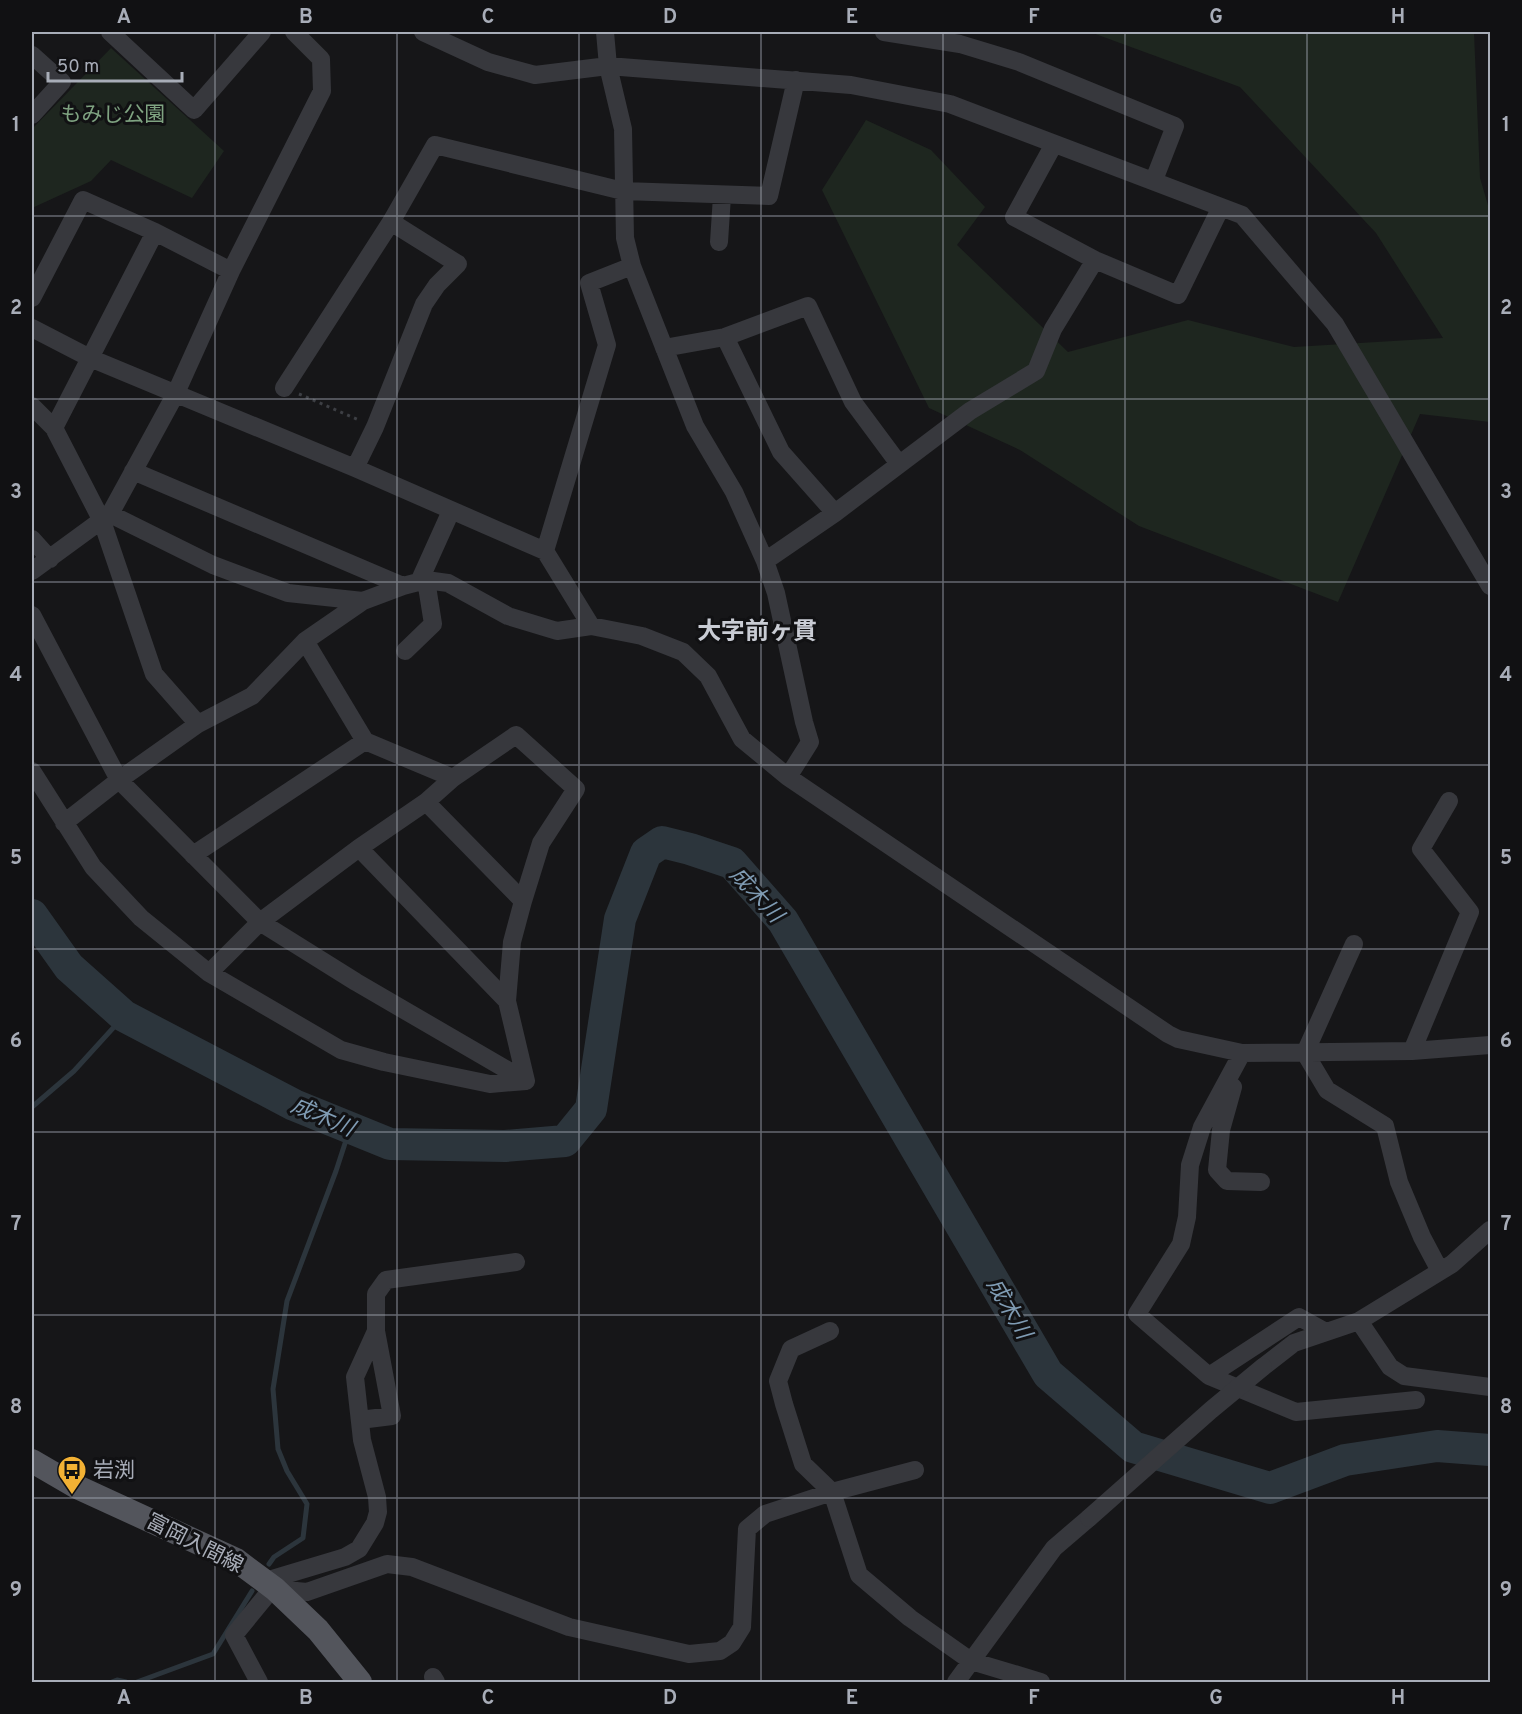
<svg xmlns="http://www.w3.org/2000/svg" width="1522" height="1714" viewBox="0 0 1522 1714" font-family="Overpass,'Noto Sans JP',sans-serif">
  <rect width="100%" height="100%" fill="#161618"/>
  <!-- green -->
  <path fill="#1e261f" d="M 1090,32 L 1474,32 L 1480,178 L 1490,212 L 1490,422 L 1420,414 L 1338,602 L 1139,526 L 1020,450 L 929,408 L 822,190 L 866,120 L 931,150 L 985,207 L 957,245 L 1068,352 L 1188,320 L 1294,347 L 1443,338 L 1376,233 L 1240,87 Z
    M 111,48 L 224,151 L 192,198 L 111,160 L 91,181 L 32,208 L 32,129 Z"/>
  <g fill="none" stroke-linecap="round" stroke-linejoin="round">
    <!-- stream -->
    <path stroke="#2c353c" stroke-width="5" d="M 32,1107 L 74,1071 L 124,1016
      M 269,1564 L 274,1557 L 303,1538 L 307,1504 L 287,1471 L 278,1449 L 273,1389 L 287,1301 L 336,1171 L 350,1128
      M 112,1682 L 117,1680 L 126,1682
      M 137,1682 L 213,1654 L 252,1591"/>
    <!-- river -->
    <path stroke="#2c353c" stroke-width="32" d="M 32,915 L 69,967 L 124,1016 L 294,1105 L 390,1144 L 505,1146 L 565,1141 L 591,1109 L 620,919 L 646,853 L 662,842 L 690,849 L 732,863 L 783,921 L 1048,1374 L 1133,1447 L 1270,1488 L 1345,1460 L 1437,1446 L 1490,1450"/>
    <!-- path -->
    <path stroke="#3d3f44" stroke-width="3" stroke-dasharray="3 4.5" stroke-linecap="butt" d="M 299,394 L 359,420"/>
    <!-- minor -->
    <path stroke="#37383d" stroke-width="18" d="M 110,32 L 194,110 L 262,32
      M 423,32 L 488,62 L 535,75 L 608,66 L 851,85 L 950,104 L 1242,215 L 1335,324 L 1490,586
      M 605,32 L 608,66 L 623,129 L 625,238 L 632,266 L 695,426 L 734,492 L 765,561 L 776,593 L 804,722 L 810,742 L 788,777
      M 884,32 L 960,44 L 1019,62 L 1175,126 L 1154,180
      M 32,55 L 62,82 L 32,115
      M 1054,144 L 1014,217 L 1095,260 L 1178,295 L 1221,207
      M 719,242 L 722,196
      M 32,298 L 83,200 L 155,232 L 231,271
      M 32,328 L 90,358 L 355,468 L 545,551 L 591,626
      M 725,337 L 781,452 L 835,513
      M 664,348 L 725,337 L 808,306 L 853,402 L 899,464
      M 284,388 L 391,222 L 435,145 L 623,191 L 769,196 L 796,80
      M 32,406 L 54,428 L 102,521 L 154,674 L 198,724
      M 54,428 L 155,232
      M 355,468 L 375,427 L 424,304 L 437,285 L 458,264 L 391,222
      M 133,471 L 403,586
      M 110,514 L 213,565 L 288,593 L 363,601
      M 32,539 L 50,559
      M 545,551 L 607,345 L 589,283 L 632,266
      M 765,561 L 835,513 L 970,411 L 1036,371 L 1053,329 L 1095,260
      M 32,571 L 110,514 L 175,395 L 231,271 L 322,91 L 321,59 L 294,32
      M 419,582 L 451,511
      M 32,615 L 119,780 L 260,922 L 356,982 L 526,1081
      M 305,641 L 365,741 L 453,778
      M 405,651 L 433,624 L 426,580
      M 32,771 L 93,867 L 141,918 L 209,973 L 341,1050 L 384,1062 L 490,1084 L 526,1081
      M 426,802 L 523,901
      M 64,823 L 119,780 L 198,724 L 252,696 L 305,641 L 363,601 L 403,586 L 426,580 L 448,583 L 508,616 L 557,631 L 591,626 L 642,636 L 683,652 L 708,676 L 742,739 L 788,777 L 1168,1034 L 1178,1039 L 1242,1053 L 1412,1051 L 1490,1045
      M 359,848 L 507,1001
      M 193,855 L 365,741
      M 1354,944 L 1305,1053 L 1327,1090 L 1385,1126 L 1399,1182 L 1422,1237 L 1440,1271
      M 209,973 L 260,922 L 359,848 L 426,802 L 453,778 L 516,735 L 576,789 L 541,843 L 523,901 L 512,942 L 507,1001 L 526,1081
      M 1412,1051 L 1470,912 L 1421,849 L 1449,801
      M 1242,1053 L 1202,1127 L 1190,1165 L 1187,1217 L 1181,1244 L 1137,1314 L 1209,1376 L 1299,1317 L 1326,1332
      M 1233,1087 L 1221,1130 L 1217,1170 L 1227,1181 L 1261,1182
      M 1359,1321 L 1390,1367 L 1404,1376 L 1490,1387
      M 830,1331 L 791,1349 L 778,1381 L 784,1404 L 803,1464 L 832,1492 L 859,1575 L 910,1618 L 971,1661 L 1041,1682
      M 1263,1367 L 1294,1343 L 1359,1321 L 1452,1264 L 1490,1230
      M 1209,1376 L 1296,1412 L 1416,1400
      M 360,1420 L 392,1416 L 376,1331
      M 265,1581 L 345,1557 L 359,1549 L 375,1523 L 378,1512 L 377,1497 L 362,1440 L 355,1377 L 376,1331 L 376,1294 L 386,1280 L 516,1262
      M 433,1677 L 436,1682
      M 259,1682 L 234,1635 L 266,1596 L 275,1589 L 307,1592 L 387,1564 L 412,1567 L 569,1627 L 689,1654 L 720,1651 L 732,1643 L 742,1627 L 747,1529 L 765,1514 L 832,1492 L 915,1470
      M 956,1682 L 1054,1548 L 1089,1518"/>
    <!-- major -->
    <path stroke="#53555c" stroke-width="24" d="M 32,1461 L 75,1486 L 236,1560 L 275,1589 L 318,1630 L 360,1682"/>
    <!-- minor-bridge -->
    <path stroke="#37383d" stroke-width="18" d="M 1089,1518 L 1211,1410 L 1263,1367"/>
  </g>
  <!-- grid -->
  <path fill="none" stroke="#a8adb8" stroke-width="1.5" stroke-opacity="0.55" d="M 215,32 L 215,1682M 397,32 L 397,1682M 579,32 L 579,1682M 761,32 L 761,1682M 943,32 L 943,1682M 1125,32 L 1125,1682M 1307,32 L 1307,1682M 32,216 L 1490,216M 32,399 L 1490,399M 32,582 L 1490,582M 32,765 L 1490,765M 32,949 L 1490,949M 32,1132 L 1490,1132M 32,1315 L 1490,1315M 32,1498 L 1490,1498"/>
  <!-- icons -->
  <defs>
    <g id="bus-pin" transform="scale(1.5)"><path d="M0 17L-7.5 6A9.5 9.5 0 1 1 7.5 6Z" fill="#f2b134" stroke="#111113"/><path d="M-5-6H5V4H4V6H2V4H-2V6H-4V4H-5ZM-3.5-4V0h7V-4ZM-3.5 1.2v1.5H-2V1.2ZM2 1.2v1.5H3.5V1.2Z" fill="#111"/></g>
  </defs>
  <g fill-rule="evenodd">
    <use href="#bus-pin" x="72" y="1470"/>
  </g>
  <g text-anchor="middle" stroke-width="6" stroke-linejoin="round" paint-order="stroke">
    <!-- park labels -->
    <g font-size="21" fill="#7fa381" stroke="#111113">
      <text x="113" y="121">もみじ公園</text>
    </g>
    <!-- poi labels -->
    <g font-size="21" fill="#a8adb8" stroke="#111113" text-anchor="start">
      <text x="93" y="1477">岩渕</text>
    </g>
    <!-- street labels -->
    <g font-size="21" fill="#a8adb8" stroke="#111113">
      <text transform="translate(195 1543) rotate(27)" y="7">富岡入間線</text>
    </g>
    <!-- water labels -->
    <g font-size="22" font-style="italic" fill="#7f9bb3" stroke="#111113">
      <text transform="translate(757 894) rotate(47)" y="8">成木川</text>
      <text transform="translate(323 1116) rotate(23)" y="8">成木川</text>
      <text transform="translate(1010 1308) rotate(60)" y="8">成木川</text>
    </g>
    <!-- quarter labels -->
    <g font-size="24" font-weight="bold" fill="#c9ccd4" stroke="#111113">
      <text x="757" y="639">大字前ヶ貫</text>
    </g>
  </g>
  <!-- border -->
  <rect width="1522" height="1714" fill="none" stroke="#111113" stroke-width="66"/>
  <!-- scale -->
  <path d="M48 72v9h134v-9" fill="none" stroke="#a8adb8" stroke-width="3"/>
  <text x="57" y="72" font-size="18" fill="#a8adb8" stroke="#111113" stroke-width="4.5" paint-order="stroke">50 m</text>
  <rect x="33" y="33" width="1456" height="1648" fill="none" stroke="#a8adb8" stroke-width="2"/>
  <g font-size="20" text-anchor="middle" font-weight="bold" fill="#a8adb8">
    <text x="124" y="23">A</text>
    <text x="306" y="23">B</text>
    <text x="488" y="23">C</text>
    <text x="670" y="23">D</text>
    <text x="852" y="23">E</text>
    <text x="1034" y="23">F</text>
    <text x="1216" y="23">G</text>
    <text x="1398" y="23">H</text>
    <text x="16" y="131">1</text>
    <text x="1506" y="131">1</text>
    <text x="16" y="314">2</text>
    <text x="1506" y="314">2</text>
    <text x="16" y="498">3</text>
    <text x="1506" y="498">3</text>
    <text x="16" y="681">4</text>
    <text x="1506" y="681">4</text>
    <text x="16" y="864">5</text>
    <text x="1506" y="864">5</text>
    <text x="16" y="1047">6</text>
    <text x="1506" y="1047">6</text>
    <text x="16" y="1230">7</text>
    <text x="1506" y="1230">7</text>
    <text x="16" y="1413">8</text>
    <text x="1506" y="1413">8</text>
    <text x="16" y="1596">9</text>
    <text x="1506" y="1596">9</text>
    <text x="124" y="1704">A</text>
    <text x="306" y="1704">B</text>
    <text x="488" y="1704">C</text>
    <text x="670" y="1704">D</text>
    <text x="852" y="1704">E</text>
    <text x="1034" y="1704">F</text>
    <text x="1216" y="1704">G</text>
    <text x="1398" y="1704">H</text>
  </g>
</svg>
